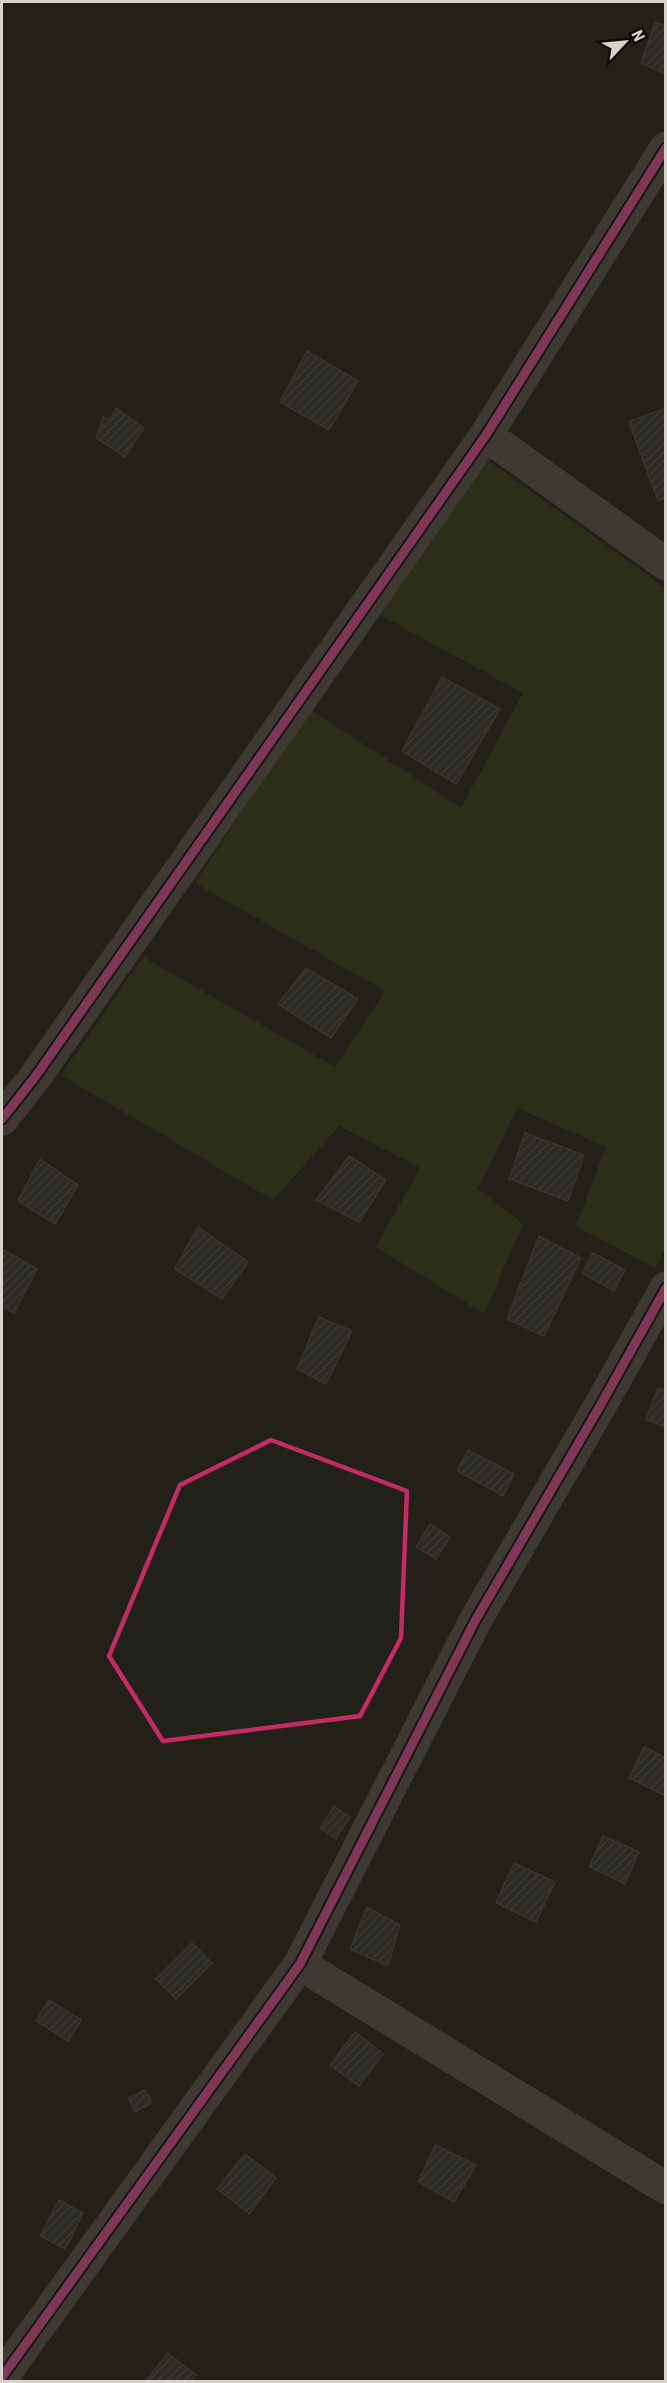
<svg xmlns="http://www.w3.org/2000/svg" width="667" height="2383" viewBox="0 0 667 2383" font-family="'Roboto Condensed',sans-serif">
  <defs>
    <pattern id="building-hatch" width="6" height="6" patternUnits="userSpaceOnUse" patternTransform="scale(1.5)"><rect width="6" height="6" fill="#393732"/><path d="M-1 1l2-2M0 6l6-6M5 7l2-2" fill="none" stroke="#55534e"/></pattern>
  </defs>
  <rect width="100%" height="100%" fill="#22201a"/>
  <!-- green -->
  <path fill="#363f17" d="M 486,459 L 665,588 L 666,1248 L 655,1268 L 576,1226 L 606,1147 L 517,1108 L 478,1189 L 523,1224 L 484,1314 L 376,1247 L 420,1168 L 339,1126 L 273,1200 L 61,1075 L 143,957 L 335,1067 L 385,991 L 195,883 L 310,709 L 461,808 L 523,693 L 378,614 Z"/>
  <!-- building -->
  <path fill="url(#building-hatch)" stroke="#4f4d47" stroke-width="1.5" d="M 655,23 L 666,25 L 666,74 L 641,63 Z
    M 307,351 L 358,381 L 329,430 L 280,402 Z
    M 116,408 L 144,428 L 125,457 L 96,438 L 103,417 L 110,420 Z
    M 666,408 L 666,498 L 658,501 L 629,422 Z
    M 442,677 L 500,709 L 456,784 L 402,751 Z
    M 306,968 L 358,999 L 331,1038 L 278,1004 Z
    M 525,1133 L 584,1155 L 568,1201 L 509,1179 Z
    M 349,1156 L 386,1180 L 359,1222 L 316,1200 Z
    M 40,1159 L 78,1185 L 55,1224 L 18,1201 Z
    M 198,1227 L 248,1262 L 222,1299 L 175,1269 Z
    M 539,1236 L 581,1258 L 544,1336 L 507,1319 Z
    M 2,1249 L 37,1269 L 14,1313 L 2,1307 Z
    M 593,1253 L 625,1270 L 614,1291 L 582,1273 Z
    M 319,1317 L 352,1331 L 326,1384 L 297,1369 Z
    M 658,1388 L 666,1390 L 666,1427 L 646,1420 Z
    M 468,1450 L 514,1474 L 503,1496 L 457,1471 Z
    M 430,1524 L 450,1537 L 436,1559 L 416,1547 Z
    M 644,1747 L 666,1758 L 666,1796 L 629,1778 Z
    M 334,1806 L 350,1817 L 336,1839 L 320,1828 Z
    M 603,1836 L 639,1852 L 625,1884 L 589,1867 Z
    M 514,1863 L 555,1882 L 536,1922 L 496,1903 Z
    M 367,1907 L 400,1925 L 388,1966 L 350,1949 Z
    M 192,1943 L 212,1963 L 176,1999 L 156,1979 Z
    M 49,2000 L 81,2020 L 68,2041 L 36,2021 Z
    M 355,2032 L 383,2054 L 359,2086 L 330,2065 Z
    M 145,2090 L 152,2103 L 135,2112 L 128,2098 Z
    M 435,2145 L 476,2165 L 454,2202 L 418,2182 Z
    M 245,2154 L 276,2178 L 249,2214 L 217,2189 Z
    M 59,2200 L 83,2213 L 65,2249 L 40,2236 Z
    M 168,2353 L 196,2375 L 191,2382 L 145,2382 Z"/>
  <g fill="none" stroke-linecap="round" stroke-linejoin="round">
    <!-- minor -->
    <path stroke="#635756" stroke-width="33" d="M 486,435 L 666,564
      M 2,1119 L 35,1077 L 486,435 L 666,148
      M 300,1964 L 666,2188
      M 2,2377 L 300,1964 L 475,1621 L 600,1406 L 666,1288"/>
    <!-- cycleway casing -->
    <g stroke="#0e0b07" stroke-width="13">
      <path id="cycleway" d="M 2,1119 L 35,1077 L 486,435 L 666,148
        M 2,2377 L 300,1964 L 475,1621 L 600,1406 L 666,1288"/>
    </g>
    <!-- cycleway -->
    <use href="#cycleway" stroke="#f153a3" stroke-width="9"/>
  </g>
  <!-- marked area -->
  <path d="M0 0H667V2383H0ZM 271,1440 L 407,1491 L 401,1638 L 360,1716 L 163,1741 L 109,1656 L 180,1485 Z" fill="#22201a" fill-opacity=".55" fill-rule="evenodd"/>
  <path fill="none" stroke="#c42b66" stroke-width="4.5" stroke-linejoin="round" d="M 271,1440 L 407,1491 L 401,1638 L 360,1716 L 163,1741 L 109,1656 L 180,1485 Z"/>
  <!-- border -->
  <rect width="667" height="2383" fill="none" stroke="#d6d3cb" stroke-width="6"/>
  <!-- north arrow -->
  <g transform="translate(625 42) rotate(64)" stroke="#0e0b07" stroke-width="4.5" paint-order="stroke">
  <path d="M0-4.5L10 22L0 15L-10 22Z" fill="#d6d3cb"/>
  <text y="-9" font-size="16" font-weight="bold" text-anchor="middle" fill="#d6d3cb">N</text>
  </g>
</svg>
